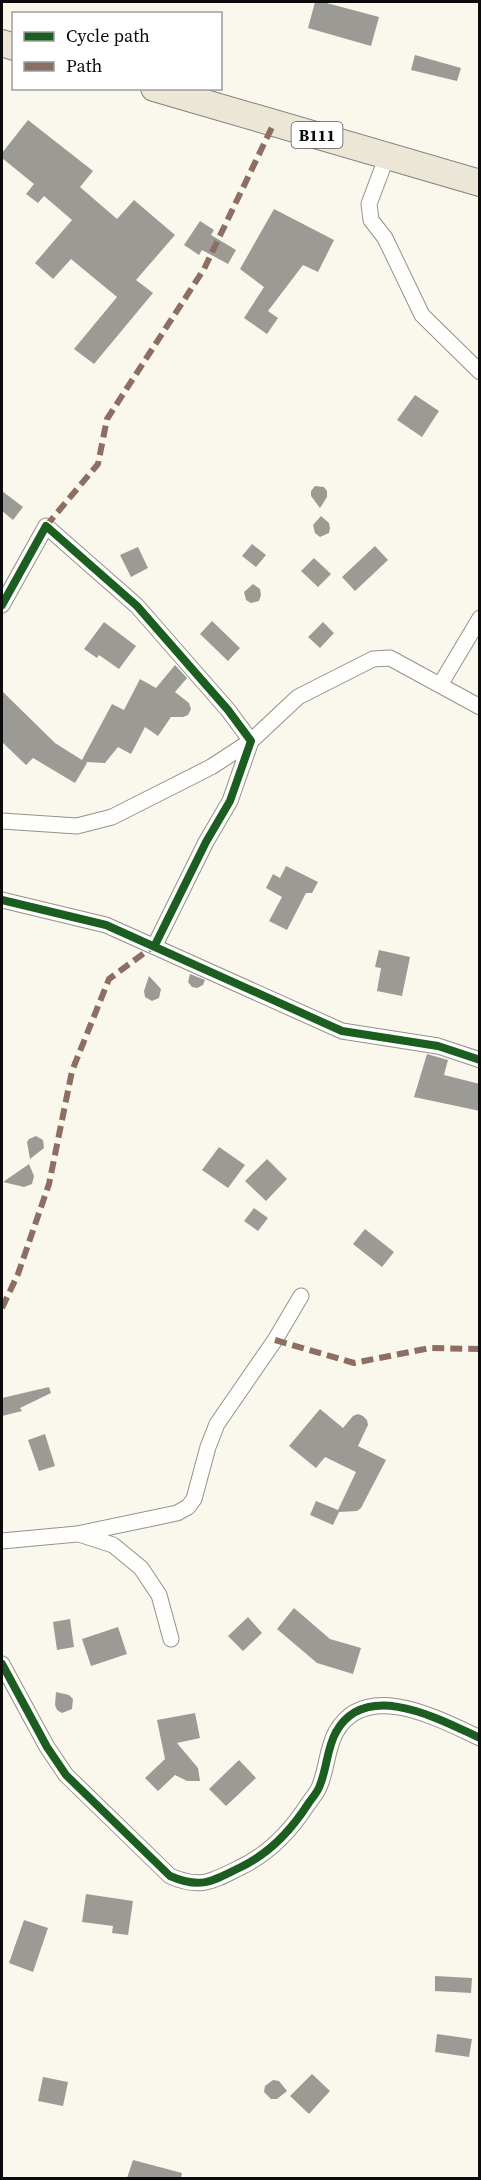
<svg xmlns="http://www.w3.org/2000/svg" width="481" height="2180" viewBox="0 0 481 2180" font-family="'Source Serif 4',serif">
  <rect width="100%" height="100%" fill="#faf8ed"/>
  <!-- building -->
  <path fill="#9c9a94" d="M 315,2 L 323,2 L 379,17 L 371,46 L 308,28 Z
    M 415,55 L 461,68 L 457,81 L 411,70 Z
    M 28,120 L 93,171 L 80,187 L 117,219 L 134,200 L 175,235 L 136,280 L 153,293 L 94,364 L 74,349 L 117,297 L 71,259 L 53,279 L 35,263 L 72,220 L 44,196 L 38,203 L 26,194 L 34,184 L 2,158 L 2,153 Z
    M 274,209 L 334,240 L 318,272 L 303,265 L 268,311 L 278,318 L 267,334 L 244,318 L 264,287 L 240,269 Z
    M 200,221 L 214,230 L 211,235 L 236,250 L 228,264 L 202,250 L 199,255 L 184,245 Z
    M 415,395 L 439,411 L 422,437 L 397,420 Z
    M 315,486 L 324,487 L 327,491 L 327,497 L 320,508 L 311,496 L 311,491 Z
    M 2,491 L 23,507 L 13,520 L 2,511 Z
    M 321,516 L 329,523 L 330,528 L 329,533 L 320,537 L 315,533 L 313,525 Z
    M 252,544 L 266,555 L 256,567 L 242,556 Z
    M 375,546 L 388,560 L 355,591 L 342,577 Z
    M 138,547 L 148,568 L 131,577 L 120,555 Z
    M 314,558 L 331,574 L 318,587 L 301,571 Z
    M 253,584 L 260,589 L 261,595 L 259,601 L 251,603 L 246,600 L 244,592 Z
    M 212,621 L 240,648 L 228,661 L 200,634 Z
    M 104,622 L 136,646 L 119,669 L 99,655 L 97,658 L 84,649 Z
    M 323,622 L 334,633 L 320,648 L 308,637 Z
    M 175,665 L 187,678 L 175,692 L 189,703 L 191,709 L 188,715 L 183,717 L 171,717 L 158,736 L 145,727 L 131,754 L 118,747 L 105,763 L 86,762 L 87,763 L 75,783 L 33,758 L 26,765 L 2,742 L 2,691 L 55,743 L 82,760 L 112,704 L 124,710 L 140,679 L 156,688 Z
    M 286,866 L 318,882 L 312,893 L 306,893 L 287,930 L 269,921 L 282,897 L 266,888 L 273,874 L 280,878 Z
    M 379,950 L 410,957 L 402,996 L 377,991 L 381,968 L 375,967 Z
    M 190,974 L 205,980 L 203,985 L 197,988 L 192,987 L 188,982 Z
    M 149,976 L 161,989 L 159,998 L 152,1001 L 145,997 L 144,991 Z
    M 427,1054 L 448,1060 L 444,1075 L 480,1084 L 480,1111 L 414,1097 Z
    M 36,1136 L 43,1140 L 44,1148 L 30,1159 L 27,1142 L 29,1139 Z
    M 219,1147 L 245,1165 L 228,1188 L 202,1170 Z
    M 267,1159 L 287,1179 L 266,1201 L 245,1181 Z
    M 29,1164 L 34,1176 L 32,1184 L 24,1187 L 3,1182 Z
    M 254,1208 L 268,1218 L 258,1231 L 244,1221 Z
    M 365,1229 L 394,1252 L 382,1267 L 353,1244 Z
    M 49,1387 L 51,1393 L 20,1408 L 22,1411 L 2,1416 L 2,1398 Z
    M 320,1409 L 343,1428 L 353,1416 L 358,1414 L 363,1416 L 367,1420 L 368,1425 L 358,1446 L 386,1460 L 361,1508 L 357,1511 L 339,1512 L 333,1525 L 310,1515 L 316,1501 L 338,1510 L 356,1472 L 325,1457 L 316,1468 L 289,1446 Z
    M 45,1434 L 55,1466 L 39,1471 L 28,1440 Z
    M 294,1608 L 330,1639 L 361,1648 L 353,1674 L 317,1663 L 277,1629 Z
    M 248,1617 L 262,1633 L 243,1651 L 228,1636 Z
    M 70,1619 L 74,1647 L 57,1650 L 53,1622 Z
    M 118,1627 L 127,1654 L 91,1666 L 82,1639 Z
    M 56,1692 L 69,1695 L 73,1699 L 72,1709 L 62,1713 L 57,1710 L 55,1705 Z
    M 195,1713 L 200,1738 L 177,1743 L 198,1768 L 200,1781 L 187,1781 L 175,1775 L 158,1791 L 145,1778 L 165,1759 L 157,1720 Z
    M 239,1760 L 256,1778 L 226,1806 L 209,1789 Z
    M 86,1894 L 133,1901 L 128,1935 L 112,1933 L 113,1926 L 82,1922 Z
    M 24,1920 L 48,1928 L 33,1972 L 9,1963 Z
    M 435,1976 L 472,1978 L 471,1993 L 435,1991 Z
    M 437,2034 L 472,2039 L 469,2057 L 435,2052 Z
    M 312,2074 L 330,2091 L 309,2114 L 290,2096 Z
    M 43,2077 L 68,2082 L 63,2106 L 38,2101 Z
    M 273,2080 L 279,2081 L 287,2091 L 277,2099 L 271,2099 L 264,2092 L 265,2086 Z
    M 133,2160 L 182,2173 L 181,2178 L 127,2178 Z"/>
  <g fill="none" stroke-linecap="round" stroke-linejoin="round">
    <!-- street casing -->
    <g stroke="#93928d" stroke-width="17">
      <path id="street" d="M 387,156 L 369,204 L 371,220 L 385,238 L 422,315 L 480,372
        M 2,605 L 46,526 L 137,606 L 228,710 L 251,741 L 230,801 L 206,842 L 155,945
        M 440,685 L 480,618
        M 2,821 L 77,826 L 112,817 L 211,767 L 251,741 L 298,697 L 373,659 L 390,658 L 480,707
        M 2,900 L 106,925 L 342,1031 L 438,1046 L 480,1060
        M 79,1534 L 113,1545 L 141,1568 L 159,1595 L 171,1639
        M 2,1541 L 77,1534 L 177,1513 L 188,1507 L 194,1499 L 208,1447 L 217,1424 L 275,1340 L 301,1296
        M 2,1664 L 47,1747 L 66,1775 L 170,1876 C 200,1889 211,1882 239,1868 C 269,1854 290,1832 308,1804 C 312,1798 318,1792 320,1785 C 327,1768 327,1748 336,1732 C 366,1679 439,1719 480,1738"/>
    </g>
    <!-- primary casing -->
    <g stroke="#807f7a" stroke-width="28">
      <path id="primary" d="M 2,43 L 14,47
        M 154,88 L 480,183"/>
    </g>
    <!-- street -->
    <use href="#street" stroke="#fefefc" stroke-width="15"/>
    <!-- primary -->
    <use href="#primary" stroke="#ece6d6" stroke-width="26"/>
    <!-- quiet -->
    <path stroke="#8d6e63" stroke-width="6" stroke-dasharray="12 6" stroke-linecap="butt" d="M 46,526 L 98,464 L 107,419 L 204,269 L 274,123
      M 2,1308 L 18,1274 L 49,1184 L 72,1071 L 109,979 L 155,945
      M 275,1340 L 354,1363 L 430,1348 L 480,1349"/>
    <!-- cycleway casing -->
    <g stroke="#fff" stroke-width="11">
      <path id="cycleway" d="M 2,605 L 46,526 L 137,606 L 228,710 L 251,741 L 230,801 L 206,842 L 155,945
        M 2,900 L 106,925 L 342,1031 L 438,1046 L 480,1060
        M 2,1664 L 47,1747 L 66,1775 L 170,1876 C 200,1889 211,1882 239,1868 C 269,1854 290,1832 308,1804 C 312,1798 318,1792 320,1785 C 327,1768 327,1748 336,1732 C 366,1679 439,1719 480,1738"/>
    </g>
    <!-- cycleway -->
    <use href="#cycleway" stroke="#1b5e20" stroke-width="8"/>
  </g>
  <g text-anchor="middle" stroke-width="6" stroke-linejoin="round" paint-order="stroke">
    <!-- shield labels -->
    <rect fill="#fff" stroke="#545454" stroke-width="1.5" x="291.5" y="122" width="51" height="26" rx="4.5"/>
    <g font-size="16" font-weight="bold" fill="#0b0b0b">
      <text x="317" y="141">B111</text>
    </g>
  </g>
  <!-- border -->
  <rect width="481" height="2180" fill="none" stroke="#0b0b0b" stroke-width="6"/>
  <!-- legend -->
  <rect x="12" y="12" width="210" height="78" fill="#ffffff" stroke="#9d9d9d" stroke-width="1.5"/>
  <rect x="24" y="32" width="30" height="9" fill="#1b5e20" stroke="#9d9d9d" stroke-width="1.5"/>
  <text x="66" y="42" font-size="18" fill="#0b0b0b">Cycle path</text>
  <rect x="24" y="62" width="30" height="9" fill="#8d6e63" stroke="#9d9d9d" stroke-width="1.5"/>
  <text x="66" y="72" font-size="18" fill="#0b0b0b">Path</text>
</svg>
